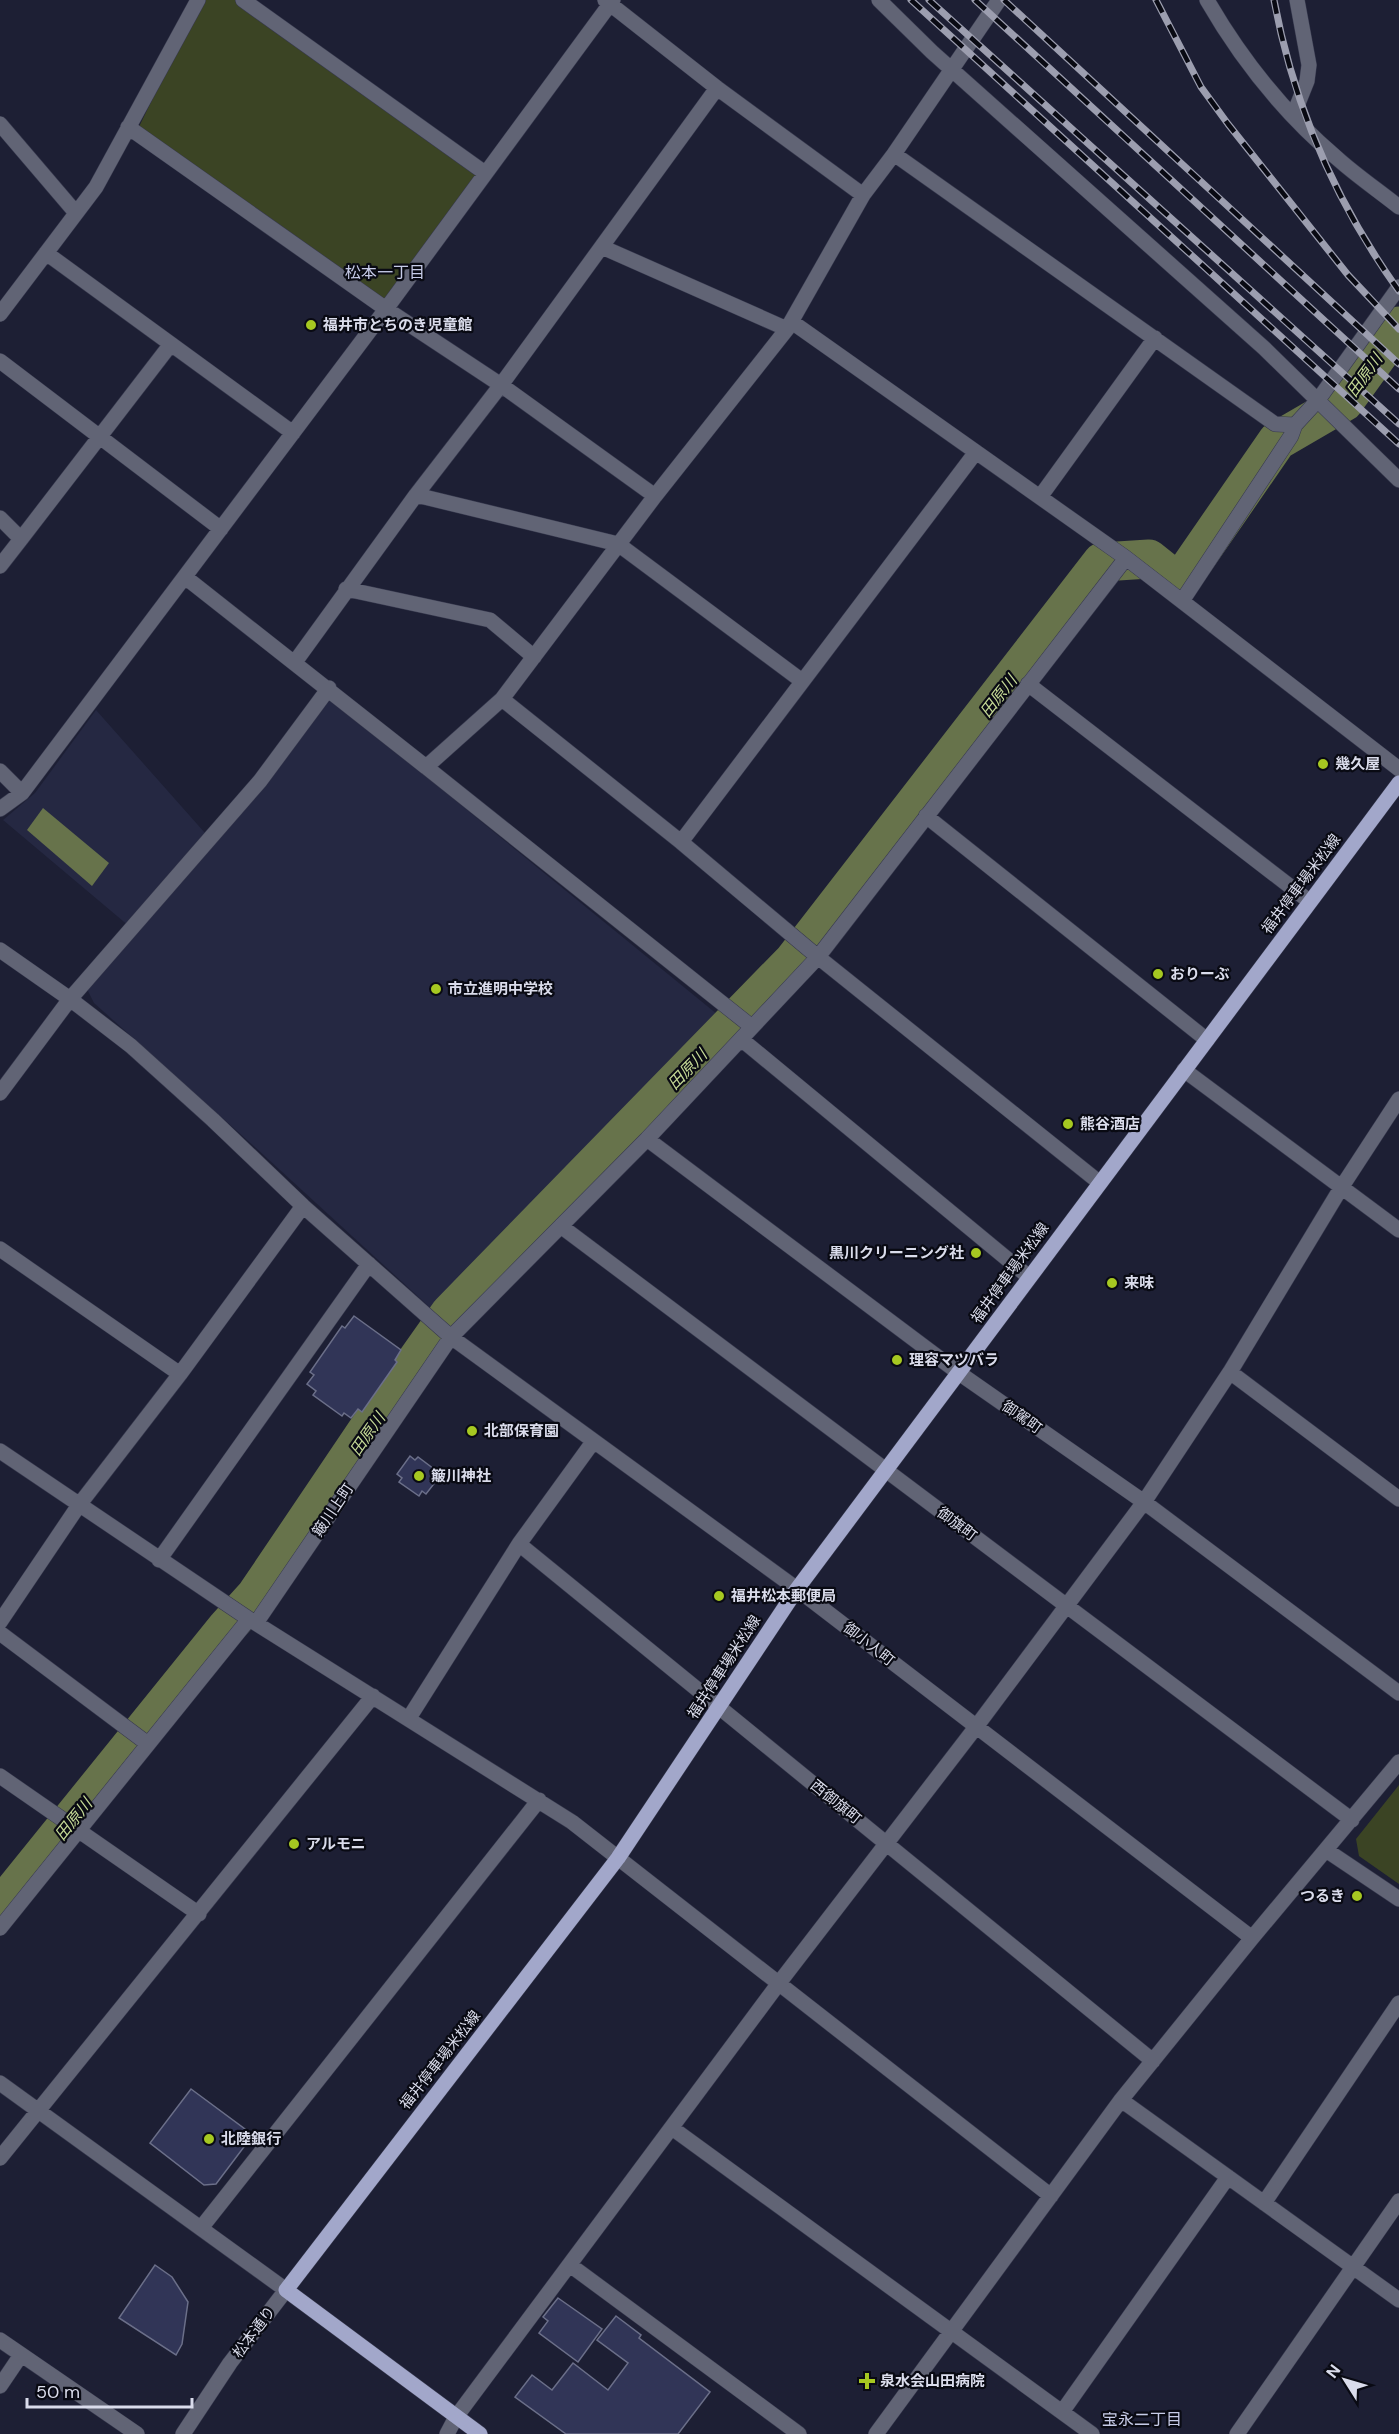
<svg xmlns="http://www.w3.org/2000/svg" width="1399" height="2434" viewBox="0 0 1399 2434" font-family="'DM Sans','Noto Sans JP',sans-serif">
  <rect width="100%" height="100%" fill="#1d1f34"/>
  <!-- built -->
  <path fill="#252842" d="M 331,699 L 723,1019 L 436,1313 L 256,1148 L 94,1003 L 87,989 L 136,932 L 3,820 L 35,793 L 96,710 L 213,842 Z"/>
  <!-- green -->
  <path fill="#3b4424" d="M 200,0 L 243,0 L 485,173 L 386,309 L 136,133 Z
    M 1399,1785 L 1399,1884 L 1359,1856 L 1356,1839 Z"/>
  <!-- water -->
  <path fill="#67734b" d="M 43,808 L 109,863 L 92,886 L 27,830 Z"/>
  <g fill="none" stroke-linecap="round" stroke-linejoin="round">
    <!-- river -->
    <path stroke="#67734b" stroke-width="39" d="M 0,1908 L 227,1627 L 256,1595 L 366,1432 L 450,1313 L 794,960 L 1102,562 L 1149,559 L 1179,583 L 1277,441 L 1344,402 L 1399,326"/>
  </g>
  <!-- building -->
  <path fill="#313557" stroke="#6b6f89" stroke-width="1.5" d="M 354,1316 L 401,1350 L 395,1360 L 397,1362 L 362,1412 L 358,1409 L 351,1418 L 344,1413 L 342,1416 L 313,1395 L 316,1391 L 307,1384 L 314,1375 L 310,1372 L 342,1326 L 345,1328 Z
    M 410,1456 L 415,1460 L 418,1457 L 438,1472 L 433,1477 L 437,1480 L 426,1494 L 422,1491 L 419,1496 L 399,1482 L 402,1478 L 397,1474 Z
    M 191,2089 L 253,2135 L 216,2184 L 204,2185 L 150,2143 Z
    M 155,2265 L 172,2277 L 188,2302 L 182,2344 L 176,2355 L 119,2318 Z
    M 558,2298 L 602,2329 L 578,2362 L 539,2333 L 548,2321 L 543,2317 Z
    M 616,2316 L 641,2335 L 639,2338 L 710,2392 L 678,2434 L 566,2434 L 515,2397 L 532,2375 L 552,2390 L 573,2363 L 608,2390 L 628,2363 L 597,2340 Z"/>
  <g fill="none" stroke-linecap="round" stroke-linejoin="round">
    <!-- minor casing -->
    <g stroke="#37394e" stroke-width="16">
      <path id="minor" d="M 243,0 L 485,173
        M 605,0 L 717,88 L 863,195
        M 879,0 L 932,52 L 1264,348 L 1399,480
        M 1207,0 C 1241,59 1286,115 1338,159 C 1357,176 1379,191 1399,207
        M 1293,116 L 1307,81 L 1309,65 L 1297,0
        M 0,124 L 76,213
        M 128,127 L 386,309 L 501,385 L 655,496
        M 894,154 L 1275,424 L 1295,425 L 1318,400 L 1399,287
        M 602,247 L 787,329
        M 46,253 L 293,433
        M 0,314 L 96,187 L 198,0
        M 792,322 L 1126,558 L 1399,769
        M 0,361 L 221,529
        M 416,495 L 618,544 L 802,681
        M 1040,497 L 1155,338
        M 0,518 L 21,539 L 0,566
        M 21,539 L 171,344
        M 185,577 L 426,767 L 502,699 L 655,496 L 787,329 L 863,195 L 894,154 L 999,0
        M 346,589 L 490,620 L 534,657
        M 1182,601 L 1291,436 L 1295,425
        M 295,662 L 416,495 L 501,385 L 717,88
        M 1028,684 L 1309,901
        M 502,699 L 681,842 L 818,957 L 1100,1183
        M 426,767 L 752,1027
        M 0,771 L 22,793
        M 0,809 L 22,793 L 386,309 L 613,0
        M 926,816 L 1207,1040
        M 681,842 L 976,452
        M 0,950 L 70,999 L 131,1046 L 213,1120 L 303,1206 L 451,1337 L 797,1589 L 1252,1938
        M 741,1039 L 1029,1277
        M 1184,1070 L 1399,1230
        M 0,1093 L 70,999 L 260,781 L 329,688
        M 647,1139 L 959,1373 L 1144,1502 L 1399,1693
        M 562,1227 L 1352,1820
        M 0,1249 L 180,1374
        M 1230,1372 L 1399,1499
        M 0,1451 L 249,1619 L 572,1822 L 1051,2196
        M 519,1544 L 1153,2061
        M 159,1560 L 369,1264
        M 0,1622 L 79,1505 L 180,1374 L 303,1206
        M 256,1623 L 451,1337 L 647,1139 L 818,957 L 1126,558
        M 0,1633 L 148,1744
        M 409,1718 L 519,1544 L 593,1442
        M 0,1776 L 199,1914
        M 1326,1850 L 1399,1899
        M 0,1928 L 249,1619
        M 0,2083 L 286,2290 L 230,2363 L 183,2434
        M 1121,2100 L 1399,2300
        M 672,2128 L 1092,2434
        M 0,2158 L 373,1696
        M 1264,2203 L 1399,2003
        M 201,2228 L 539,1800
        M 570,2265 L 799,2434
        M 0,2340 L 137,2434
        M 0,2386 L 21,2355
        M 1062,2412 L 1228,2177
        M 447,2434 L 456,2417 L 779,1983 L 976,1727 L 1144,1502 L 1230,1372 L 1341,1188 L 1399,1099
        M 876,2434 L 1121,2100 L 1252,1938 L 1399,1762
        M 1237,2434 L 1399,2201"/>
    </g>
    <!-- major casing -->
    <g stroke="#37394e" stroke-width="16">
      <path id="major" d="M 480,2434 L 286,2290 L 618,1858 L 797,1589 L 1399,783"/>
    </g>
    <!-- minor -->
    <use href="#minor" stroke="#616475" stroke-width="15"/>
    <!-- major -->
    <use href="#major" stroke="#a2a7ca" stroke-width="15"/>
    <!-- rail casing -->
    <g stroke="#9c9eaf" stroke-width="7">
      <path id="rail" d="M 911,0 L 1399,444
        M 929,0 L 1399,424
        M 975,0 L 1399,389
        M 1004,0 L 1399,364
        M 1156,0 L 1201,87 L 1228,124 L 1348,275 L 1399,329
        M 1274,0 C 1294,107 1336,203 1399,291"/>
    </g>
    <!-- rail -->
    <use href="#rail" stroke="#090a13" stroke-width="4.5" stroke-dasharray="14" stroke-linecap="butt"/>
  </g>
  <!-- markers -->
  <g fill="#a6c821" stroke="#090a13" stroke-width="2">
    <circle cx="311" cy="325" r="6"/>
    <circle cx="1323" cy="764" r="6"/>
    <circle cx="1158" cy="974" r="6"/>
    <circle cx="436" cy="989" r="6"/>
    <circle cx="1068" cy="1124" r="6"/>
    <circle cx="976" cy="1253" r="6"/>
    <circle cx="1112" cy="1283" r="6"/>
    <circle cx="897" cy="1360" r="6"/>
    <circle cx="472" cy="1431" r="6"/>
    <circle cx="419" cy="1476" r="6"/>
    <circle cx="719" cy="1596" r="6"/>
    <circle cx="294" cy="1844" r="6"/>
    <circle cx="1357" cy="1896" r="6"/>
    <circle cx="209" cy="2139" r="6"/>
    <path d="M864 2372h6v6h6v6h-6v6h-6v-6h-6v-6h6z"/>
  </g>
  <g text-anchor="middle" stroke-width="4.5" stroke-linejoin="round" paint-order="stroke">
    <!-- poi labels -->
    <g font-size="15" font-weight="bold" fill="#dadceb" stroke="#090a13" text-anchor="start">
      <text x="323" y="330">福井市とちのき児童館</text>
      <text x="1335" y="769">幾久屋</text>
      <text x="1170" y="979">おりーぶ</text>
      <text x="448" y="994">市立進明中学校</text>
      <text x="1080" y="1129">熊谷酒店</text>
      <text x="964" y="1258" text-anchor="end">黒川クリーニング社</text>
      <text x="1124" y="1288">来味</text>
      <text x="909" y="1365">理容マツバラ</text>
      <text x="484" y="1436">北部保育園</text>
      <text x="431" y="1481">簸川神社</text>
      <text x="731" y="1601">福井松本郵便局</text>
      <text x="306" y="1849">アルモニ</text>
      <text x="1345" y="1901" text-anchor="end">つるき</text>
      <text x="221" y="2144">北陸銀行</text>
      <text x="880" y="2386">泉水会山田病院</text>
    </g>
    <!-- street labels -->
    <g font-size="15" fill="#dadceb" stroke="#090a13">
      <text transform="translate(1301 884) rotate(-53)" y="5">福井停車場米松線</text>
      <text transform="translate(1010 1273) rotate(-54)" y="5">福井停車場米松線</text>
      <text transform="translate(1022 1417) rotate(35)" y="5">御駕町</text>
      <text transform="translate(333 1510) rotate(-56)" y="5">簸川上町</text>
      <text transform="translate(957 1524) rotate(37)" y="5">御旗町</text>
      <text transform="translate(869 1644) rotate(38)" y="5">御小人町</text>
      <text transform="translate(724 1667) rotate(-57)" y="5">福井停車場米松線</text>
      <text transform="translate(836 1802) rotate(39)" y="5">西御旗町</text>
      <text transform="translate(440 2060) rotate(-52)" y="5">福井停車場米松線</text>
      <text transform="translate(254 2332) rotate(-53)" y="5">松本通り</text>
    </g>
    <!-- neighbourhood labels -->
    <g font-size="16" fill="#c6cbe7" stroke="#090a13">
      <text x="385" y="278">松本一丁目</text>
      <text x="1142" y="2425">宝永二丁目</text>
    </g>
    <!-- water labels -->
    <g font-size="16" font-style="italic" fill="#c5d996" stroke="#090a13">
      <text transform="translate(1364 375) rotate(-54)" y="6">田原川</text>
      <text transform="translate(998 696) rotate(-52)" y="6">田原川</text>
      <text transform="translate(687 1069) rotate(-46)" y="6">田原川</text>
      <text transform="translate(367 1434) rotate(-55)" y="6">田原川</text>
      <text transform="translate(73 1819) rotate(-51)" y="6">田原川</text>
    </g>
  </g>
  <!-- north arrow -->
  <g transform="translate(1345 2380) rotate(307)" stroke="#090a13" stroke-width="4.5" paint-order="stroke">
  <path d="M0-4.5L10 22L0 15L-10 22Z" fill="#dadceb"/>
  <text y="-9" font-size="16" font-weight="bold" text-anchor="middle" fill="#dadceb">N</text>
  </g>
  <!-- scale -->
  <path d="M27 2398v9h165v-9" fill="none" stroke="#dadceb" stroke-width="3"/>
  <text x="36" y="2398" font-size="18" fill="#dadceb" stroke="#090a13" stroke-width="4.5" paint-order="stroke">50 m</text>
</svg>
